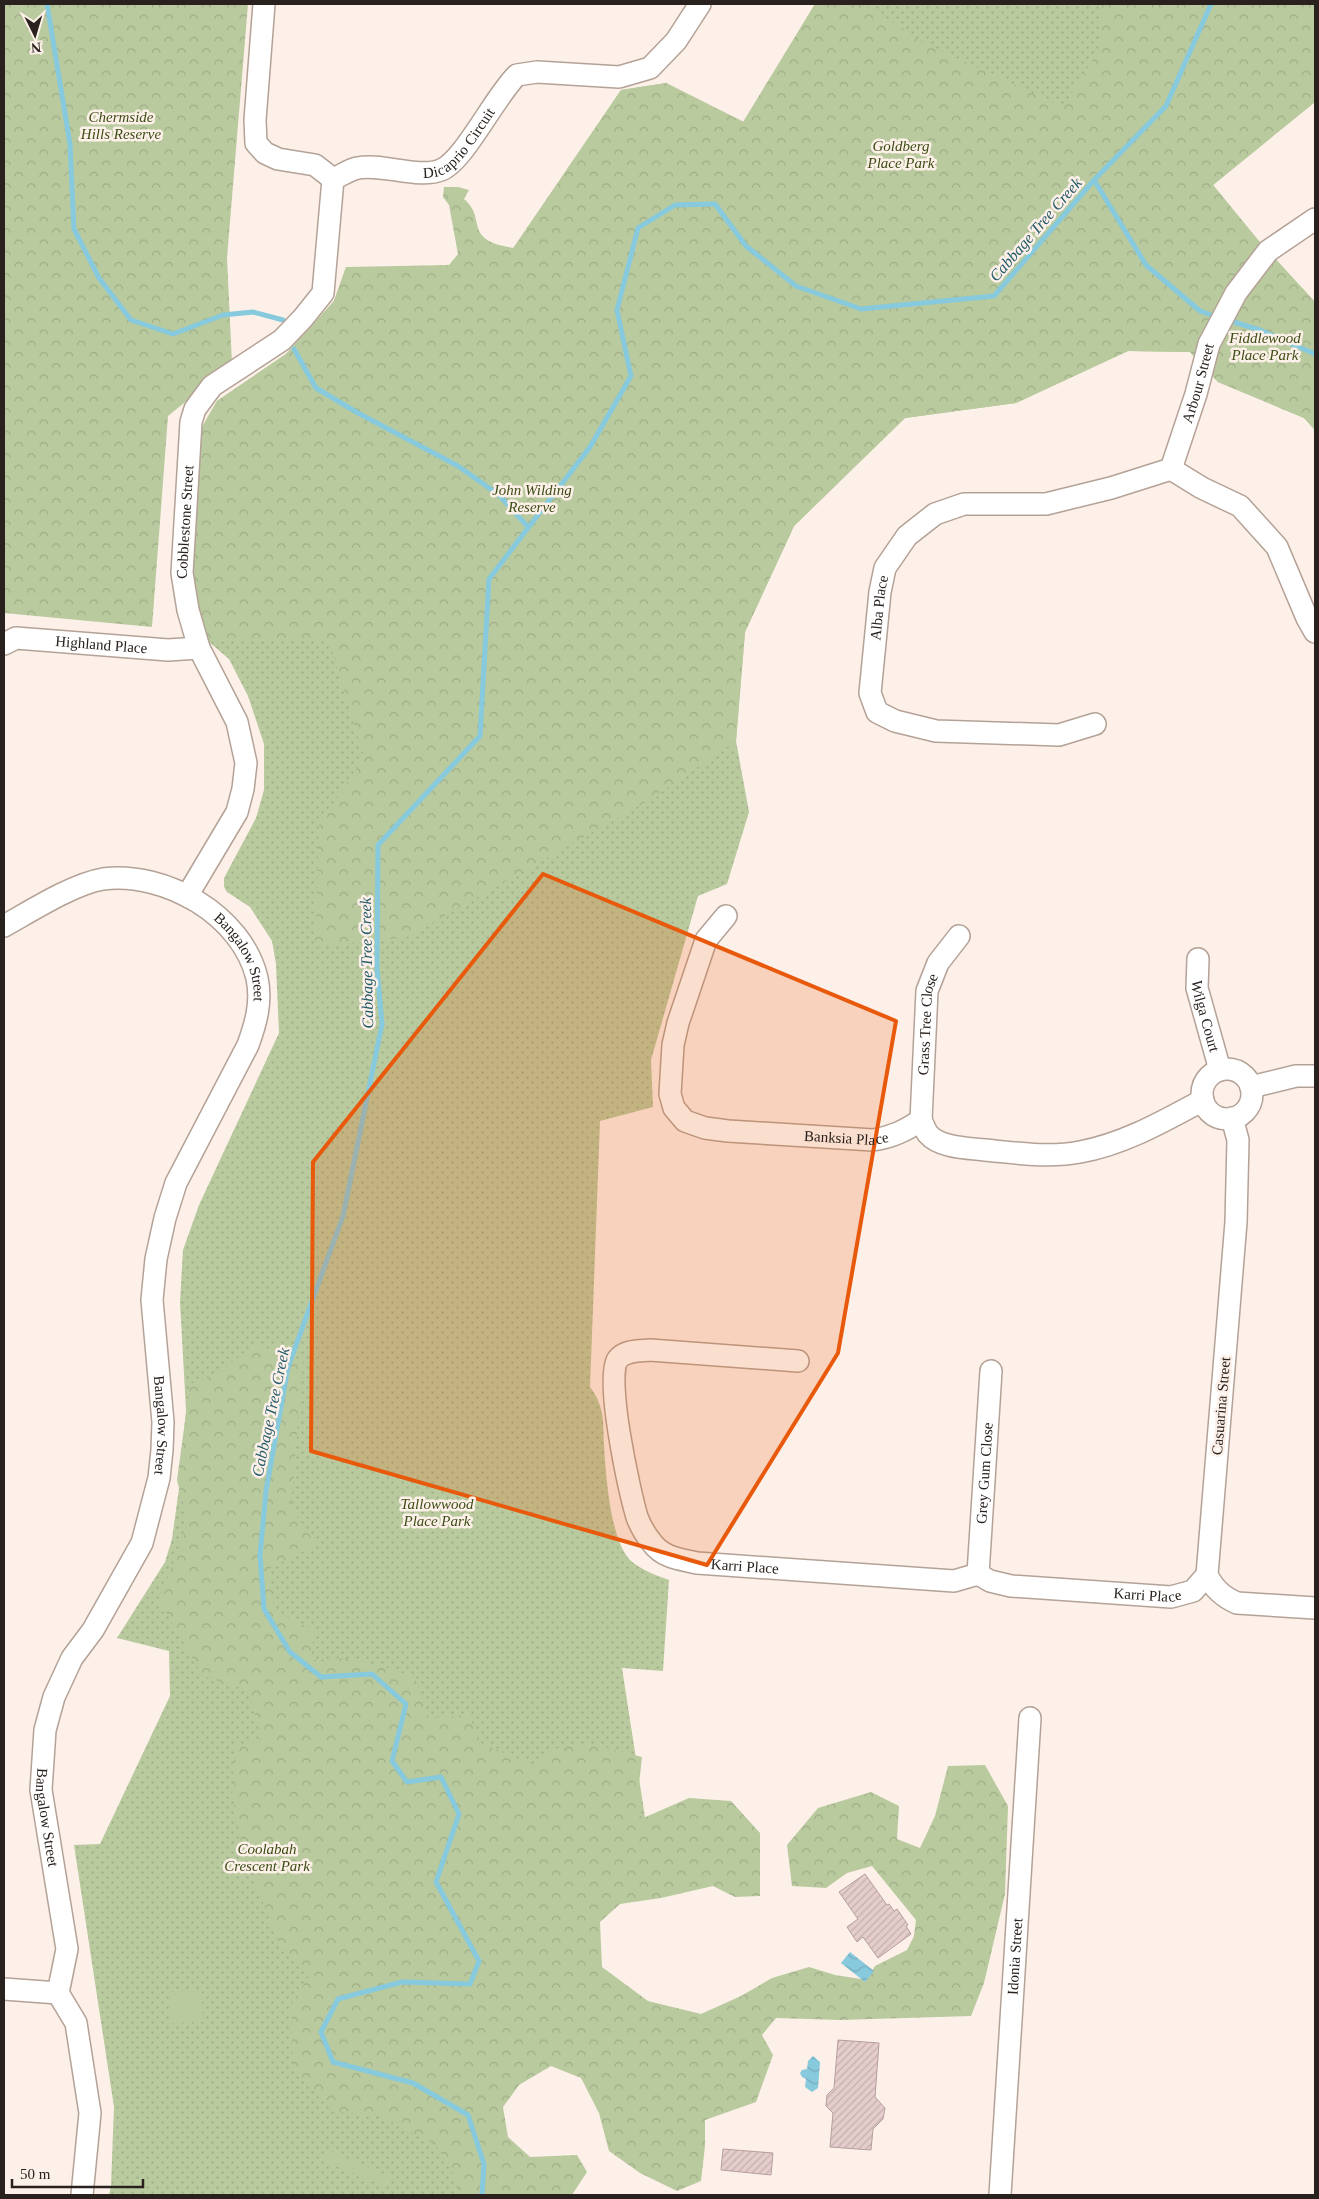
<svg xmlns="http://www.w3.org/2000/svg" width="1319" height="2199" viewBox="0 0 1319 2199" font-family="Georgia,serif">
  <defs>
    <pattern id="green-dots" width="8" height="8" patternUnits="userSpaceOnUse" patternTransform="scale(1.25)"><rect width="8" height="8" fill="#b9ca9e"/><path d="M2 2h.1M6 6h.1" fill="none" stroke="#9fad88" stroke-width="1.8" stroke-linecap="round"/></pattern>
    <pattern id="forest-crowns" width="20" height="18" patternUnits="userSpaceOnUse" patternTransform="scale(1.25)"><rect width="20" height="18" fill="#b9ca9e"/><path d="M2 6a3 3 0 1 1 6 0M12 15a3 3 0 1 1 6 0" fill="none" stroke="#9fad88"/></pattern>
    <pattern id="water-waves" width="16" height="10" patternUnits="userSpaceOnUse" patternTransform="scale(1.25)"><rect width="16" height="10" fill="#87c9dd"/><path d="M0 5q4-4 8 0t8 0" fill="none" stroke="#75acbd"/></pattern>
    <pattern id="building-hatch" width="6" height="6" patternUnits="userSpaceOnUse" patternTransform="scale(1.25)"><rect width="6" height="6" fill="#e5cdcc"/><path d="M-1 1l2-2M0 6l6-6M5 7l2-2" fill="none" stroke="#c4b0af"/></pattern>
  </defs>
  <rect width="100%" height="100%" fill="#fdf0e9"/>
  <!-- green -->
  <path fill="url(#green-dots)" d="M 815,4 L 1315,4 L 1315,102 L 1213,185 L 1258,240 L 1315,302 L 1315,430 L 1304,418 L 1218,382 L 1190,352 L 1128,351 L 1016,403 L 905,418 L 794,526 L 745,632 L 736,741 L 749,812 L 727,884 L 698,896 L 651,1060 L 653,1107 L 600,1121 L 590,1387 C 605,1407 603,1422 604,1446 C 606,1474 610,1541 631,1561 C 642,1570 655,1575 669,1580 L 663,1671 L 622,1668 L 651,1856 L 413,2083 L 482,2195 L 109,2195 L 111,2186 L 114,2107 L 74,1845 L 100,1844 L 170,1696 L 169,1651 L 117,1638 L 165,1562 L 172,1539 L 181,1474 L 186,1410 L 180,1302 L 183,1250 L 199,1205 L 279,1033 L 276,964 L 272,941 L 250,907 L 227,892 L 224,887 L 224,878 L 256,818 L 264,790 L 264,744 L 248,696 L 229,659 L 209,642 L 198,619 L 192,595 L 202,427 L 217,401 L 286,354 L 334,301 L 346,267 L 490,282 L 621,90 L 666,83 L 744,122 Z"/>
  <!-- forest -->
  <path fill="url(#forest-crowns)" d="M 4,4 L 248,4 L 227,258 L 232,364 L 168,416 L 152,627 L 4,613 Z
    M 815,4 L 863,4 L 933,47 L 1063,107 L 1099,50 L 1099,4 L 1315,4 L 1315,102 L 1213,185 L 1258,240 L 1315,302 L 1315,430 L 1304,418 L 1218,382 L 1190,352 L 1128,351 L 1016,403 L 905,418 L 794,526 L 745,632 L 736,741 L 646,802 L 407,937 L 315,947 L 319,825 L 364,757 L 329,640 L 209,642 L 198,619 L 192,595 L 202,427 L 217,401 L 286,354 L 334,301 L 346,267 L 449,265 L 458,254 L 449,205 L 443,197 L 444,187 L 458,187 L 469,190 L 464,199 C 488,219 461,240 514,248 L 621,90 L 666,83 L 743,122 Z
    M 254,1344 L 303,1361 L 291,1507 L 316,1545 L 270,1568 L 274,1611 L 314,1630 L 311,1660 L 349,1658 L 395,1670 L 415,1678 L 429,1718 L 469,1715 L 481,1743 L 537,1767 L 554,1749 L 588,1743 L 642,1757 L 638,1793 L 641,1819 L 689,1798 L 731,1801 L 760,1833 L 760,1896 L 735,1897 L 713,1886 L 661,1898 L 620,1904 L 600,1922 L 602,1967 L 648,2001 L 701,2014 L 741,1996 L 772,1978 L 809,1967 L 835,1975 L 861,1979 L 868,1977 L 875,1966 L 907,1950 L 914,1936 L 916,1920 L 872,1866 L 847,1873 L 826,1888 L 792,1886 L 787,1845 L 818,1808 L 871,1792 L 899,1806 L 897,1839 L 920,1848 L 935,1816 L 948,1766 L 985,1765 L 1008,1806 L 1005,1894 L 984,1983 L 971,2016 L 840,2020 L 776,2018 L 762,2035 L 773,2055 L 756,2102 L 705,2120 L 705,2146 L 701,2181 L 677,2191 L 640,2173 L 609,2151 L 599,2113 L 581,2078 L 551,2066 L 519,2085 L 503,2107 L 508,2137 L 530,2157 L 577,2155 L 587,2172 L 572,2195 L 455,2195 L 459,2184 L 436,2145 L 379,2115 L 333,2112 L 293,2068 L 291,2005 L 311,1973 L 279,1943 L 243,1853 L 232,1794 L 235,1746 L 262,1739 L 248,1690 L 203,1676 L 159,1600 L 188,1523 L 177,1480 L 190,1384 L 220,1373 Z"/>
  <!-- pitch -->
  <path fill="#b9ca9e" d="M 202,1991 L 203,2022 L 171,2023 L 170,1992 Z
    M 326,2149 L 391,2177 L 386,2187 L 322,2160 Z"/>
  <!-- water -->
  <path fill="url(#water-waves)" d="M 850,1952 L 874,1971 L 865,1982 L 841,1963 Z
    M 813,2056 L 820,2062 L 818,2088 L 812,2092 L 805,2087 L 806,2079 L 802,2077 L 800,2073 L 802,2070 L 807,2069 L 808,2061 Z"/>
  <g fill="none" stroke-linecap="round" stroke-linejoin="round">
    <!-- stream -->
    <path stroke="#87c9dd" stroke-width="5" d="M 47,4 L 70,144 L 74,229 L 99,278 L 131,320 L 173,334 L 223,315 L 253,312 L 283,320
      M 1094,180 L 1146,265 L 1200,311 L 1217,317
      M 1227,320 L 1260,330 L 1315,354
      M 294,349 L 316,388 L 358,413 L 458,466 L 499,495 L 528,527
      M 482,2195 L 484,2164 L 468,2115 L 413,2083 L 333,2062 L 321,2032 L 338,1999 L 402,1982 L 470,1984 L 479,1961 L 436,1882 L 459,1814 L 441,1777 L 407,1782 L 392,1761 L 406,1704 L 372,1674 L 321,1677 L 290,1652 L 264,1609 L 260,1555 L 266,1491 L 288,1367 L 343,1216 L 382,1024 L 377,968 L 378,845 L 480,736 L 489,579 L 590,447 L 631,376 L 617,310 L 638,228 L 675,205 L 715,204 L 746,246 L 796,286 L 861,309 L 994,296 L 1094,180 L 1166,106 L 1211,4"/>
  </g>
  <!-- building -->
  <path fill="url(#building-hatch)" stroke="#b59e9d" d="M 865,1874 L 887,1905 L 889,1904 L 894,1911 L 897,1909 L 908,1925 L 906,1926 L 911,1934 L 878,1958 L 863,1937 L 857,1942 L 847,1927 L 858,1919 L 839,1892 Z
    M 838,2040 L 879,2043 L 875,2097 L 885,2108 L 883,2119 L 873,2129 L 871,2150 L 830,2147 L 833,2113 L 826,2106 L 827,2095 L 834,2088 Z
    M 723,2149 L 773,2153 L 771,2175 L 721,2170 Z"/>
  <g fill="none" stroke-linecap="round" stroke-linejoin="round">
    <!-- minor casing -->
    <g stroke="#b4a296" stroke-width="24">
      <g id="minor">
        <path id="s1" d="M 264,4 L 255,120 L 256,143 L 265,153 L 278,159 L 315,165 L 333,179 C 341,176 350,169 358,168 C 381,163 419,179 441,170 C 464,161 495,96 517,75 L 537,72 L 619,77 L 650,68 L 676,41 L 700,4"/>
        <path id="s2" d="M 1171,469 L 1196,394 L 1209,344 L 1236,293 L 1268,251 L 1315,219"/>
        <path d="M 1171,469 L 1202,488 L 1240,506 L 1277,547 L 1307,618 L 1315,632"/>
        <path id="s3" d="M 4,644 L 16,638 L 168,650 L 199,648"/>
        <path id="s4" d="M 1095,724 L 1059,735 L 936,731 L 895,721 L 877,712 L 870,693 L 880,592 L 885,568 L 907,536 L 935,514 L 964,504 L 1046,504 L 1111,488 L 1171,469"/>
        <path id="s5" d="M 187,896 L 237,812 L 243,789 L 246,763 L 237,722 L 199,648 L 188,610 L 182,573 L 191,422 L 195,409 L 212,386 L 282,340 L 303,318 L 323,293 L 333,179"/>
        <path id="s6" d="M 726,916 L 706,940 L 678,1023 L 673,1045 L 670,1094 L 674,1108 L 685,1121 L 705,1128 L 728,1131 L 873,1140 C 892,1137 905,1131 921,1120 C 923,1124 925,1130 928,1134 C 940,1148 968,1148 985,1150 C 1016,1153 1049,1158 1080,1152 C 1124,1144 1164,1121 1203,1100"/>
        <path id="s7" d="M 4,926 C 31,911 73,884 103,879 C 165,871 242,915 257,978 C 262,1002 256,1023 248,1045 L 176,1183 L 165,1218 L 156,1259 L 152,1300 L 163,1422 L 162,1450 L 159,1478 L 142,1543 L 93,1630 L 72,1658 L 54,1697 L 45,1730 L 41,1790 L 67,1949 L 58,1993 L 76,2023 L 90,2113 L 82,2195"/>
        <path id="s8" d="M 1198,959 L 1197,988 L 1220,1070"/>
        <circle cx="1227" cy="1094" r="25"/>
        <path d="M 1251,1087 L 1296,1076 L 1315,1076"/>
        <path d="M 1232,1118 L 1238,1140 L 1236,1222 L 1207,1575 C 1214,1589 1223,1597 1237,1603 L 1315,1608"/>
        <path id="s9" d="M 921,1120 L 927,991 L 938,963 L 959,936"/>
        <path id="s10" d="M 798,1361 L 650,1350 C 639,1351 625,1350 618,1359 C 604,1377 630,1493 637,1517 C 640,1525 647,1537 653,1544 C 664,1558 680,1559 697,1563 L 954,1581 L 978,1574 L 990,1581 L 1011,1586 L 1171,1597 L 1193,1591 L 1207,1575"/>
        <path id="s11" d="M 978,1574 L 991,1371"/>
        <path d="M 4,1989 L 58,1993"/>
        <path id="s12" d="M 1000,2195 L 1030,1718"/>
      </g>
    </g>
    <!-- minor -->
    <use href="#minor" stroke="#fff" stroke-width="21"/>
  </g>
  <!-- marked area -->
  <path fill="#e8590c" fill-opacity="0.2" stroke="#e8590c" stroke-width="4" stroke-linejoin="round" d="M 543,874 L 896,1021 L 838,1353 L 707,1565 L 311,1451 L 313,1162 Z"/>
  <g text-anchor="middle" stroke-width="5" stroke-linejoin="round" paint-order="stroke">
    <!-- park labels -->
    <g font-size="15" font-style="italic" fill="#3b4c14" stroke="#fdf0e9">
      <text x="121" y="122">Chermside<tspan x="121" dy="17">Hills Reserve</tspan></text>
      <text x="901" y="151">Goldberg<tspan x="901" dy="17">Place Park</tspan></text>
      <text x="1265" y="343">Fiddlewood<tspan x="1265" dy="17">Place Park</tspan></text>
      <text x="532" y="495">John Wilding<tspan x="532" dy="17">Reserve</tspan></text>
      <text x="437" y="1509">Tallowwood<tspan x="437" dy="17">Place Park</tspan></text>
      <text x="267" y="1854">Coolabah<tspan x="267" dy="17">Crescent Park</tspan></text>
    </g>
    <!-- street labels -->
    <g font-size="15" fill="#28211d" stroke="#fdf0e9">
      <text dy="5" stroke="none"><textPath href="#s1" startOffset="369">Dicaprio Circuit</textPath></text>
      <text dy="5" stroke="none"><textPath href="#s2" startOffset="90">Arbour Street</textPath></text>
      <text dy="5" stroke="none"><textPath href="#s5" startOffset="401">Cobblestone Street</textPath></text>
      <text dy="5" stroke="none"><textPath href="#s4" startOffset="329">Alba Place</textPath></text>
      <text dy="5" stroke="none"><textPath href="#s3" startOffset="99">Highland Place</textPath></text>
      <text dy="5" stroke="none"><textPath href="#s7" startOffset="282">Bangalow Street</textPath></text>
      <text dy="5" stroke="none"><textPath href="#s8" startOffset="58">Wilga Court</textPath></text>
      <text dy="5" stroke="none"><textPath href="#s9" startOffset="96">Grass Tree Close</textPath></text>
      <text dy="5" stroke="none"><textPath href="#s6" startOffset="385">Banksia Place</textPath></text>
      <text transform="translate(1221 1406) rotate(-85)" y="5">Casuarina Street</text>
      <text dy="5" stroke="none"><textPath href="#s7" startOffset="778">Bangalow Street</textPath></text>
      <text dy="5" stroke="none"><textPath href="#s11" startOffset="101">Grey Gum Close</textPath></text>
      <text dy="5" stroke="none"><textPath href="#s10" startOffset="472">Karri Place</textPath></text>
      <text dy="5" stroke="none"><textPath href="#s10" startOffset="879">Karri Place</textPath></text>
      <text dy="5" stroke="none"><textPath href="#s7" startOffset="1198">Bangalow Street</textPath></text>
      <text dy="5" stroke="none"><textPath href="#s12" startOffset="239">Idonia Street</textPath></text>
    </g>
    <!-- water labels -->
    <g font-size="16" font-style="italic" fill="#255c6a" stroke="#fdf0e9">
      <text transform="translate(1035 229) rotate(-49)" y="6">Cabbage Tree Creek</text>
      <text transform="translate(366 963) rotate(-91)" y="6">Cabbage Tree Creek</text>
      <text transform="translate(270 1412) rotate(-78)" y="6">Cabbage Tree Creek</text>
    </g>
  </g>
  <!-- border -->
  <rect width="1319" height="2199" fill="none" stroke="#28211d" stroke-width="10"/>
  <!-- north arrow -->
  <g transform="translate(35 35) rotate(175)" stroke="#fdf0e9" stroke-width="4" paint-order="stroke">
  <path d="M0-4L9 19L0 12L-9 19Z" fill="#28211d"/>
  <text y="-8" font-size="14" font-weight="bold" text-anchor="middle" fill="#28211d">N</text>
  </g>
  <!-- scale -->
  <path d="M12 2179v8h131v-8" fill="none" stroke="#28211d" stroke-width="2.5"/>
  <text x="20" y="2179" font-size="15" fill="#28211d" stroke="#fdf0e9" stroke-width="4" paint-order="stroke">50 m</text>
</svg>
